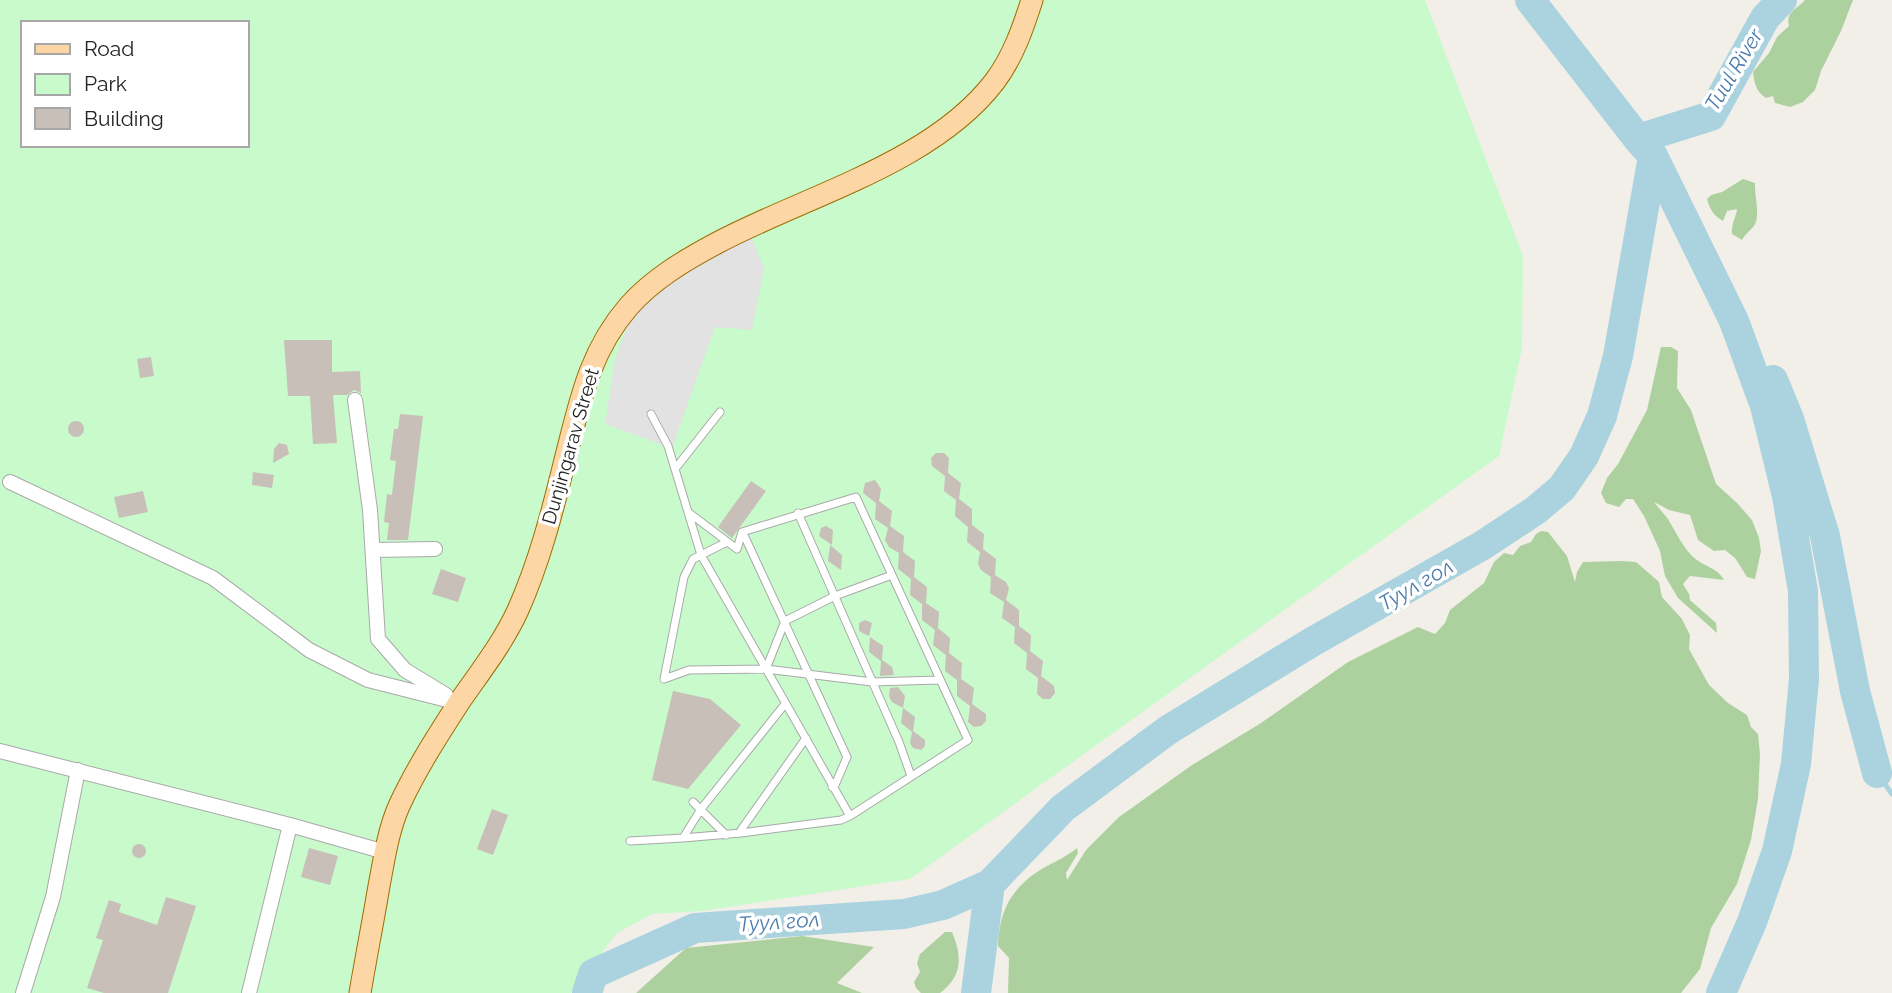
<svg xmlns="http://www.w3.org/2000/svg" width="1892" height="993" viewBox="0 0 1892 993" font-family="Raleway,sans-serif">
  <rect width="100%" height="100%" fill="#f2efe9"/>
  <!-- forest -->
  <path fill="#add19e" d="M 1805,0 L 1853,0 L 1841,31 L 1821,71 L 1815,90 L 1803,102 L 1790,107 L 1775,103 L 1773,96 L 1766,98 C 1756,92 1754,82 1753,72 L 1769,53 L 1777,37 L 1789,26 C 1785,12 1797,9 1805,0 Z
    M 1743,179 L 1755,183 C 1754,196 1761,215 1754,226 C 1750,231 1745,234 1742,240 L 1732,234 C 1731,224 1736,218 1737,209 L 1727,211 L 1723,221 C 1714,216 1710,210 1707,199 L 1711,195 L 1722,192 Z
    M 1661,347 L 1671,347 L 1678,351 L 1677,388 L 1691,410 L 1716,484 L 1737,503 L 1752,520 L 1759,538 L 1761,551 L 1755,579 L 1747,577 L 1735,558 L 1725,550 L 1714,551 L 1698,540 L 1690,515 L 1669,510 L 1654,502 C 1658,508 1664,513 1668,519 C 1676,532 1682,546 1693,557 C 1703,566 1718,568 1724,580 L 1690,576 L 1683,584 L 1689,594 L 1690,600 L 1716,623 L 1717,633 L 1678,598 L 1665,576 L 1660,551 L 1644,516 L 1633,499 L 1626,499 L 1619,507 L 1606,503 L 1601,493 L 1607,478 L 1618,464 L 1647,410 Z
    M 1541,531 L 1548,532 L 1567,556 L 1575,582 L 1577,572 L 1583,562 L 1621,561 L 1636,562 L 1659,582 L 1662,597 L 1682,619 L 1690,635 L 1689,649 L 1709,685 L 1728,703 L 1747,715 L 1751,727 L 1758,734 L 1760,754 L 1758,799 L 1751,840 L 1737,884 L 1711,928 L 1700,969 L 1681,993 L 1008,993 L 1009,958 L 998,946 C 999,915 1008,893 1034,874 C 1048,864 1064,859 1077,848 L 1078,853 L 1066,873 L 1067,880 L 1086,850 L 1119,817 L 1192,765 L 1261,723 L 1348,662 L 1418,627 L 1435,634 L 1445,623 L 1450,610 L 1484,583 L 1494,562 L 1504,553 L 1513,555 L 1520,546 L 1531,542 L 1536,534 Z
    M 945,932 L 952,932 C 962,956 963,976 940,993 L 921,993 L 916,988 L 914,982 L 920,972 L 917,963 L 920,954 Z
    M 802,936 L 874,947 L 837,983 L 862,993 L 636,993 L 686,948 Z"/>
  <!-- park -->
  <path fill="#c8facc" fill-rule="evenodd" d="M 0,0 L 1425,0 L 1523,256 L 1522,348 L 1499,456 L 910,879 L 702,911 L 652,914 L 617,933 L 571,993 L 0,993 ZM 23,23 L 247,23 L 247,145 L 23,145 Z"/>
  <!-- parking -->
  <path fill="#e2e2e2" d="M 747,228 L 764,268 L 752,330 L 715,327 L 672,448 L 605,424 L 615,360 L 632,312 L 642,295 Z"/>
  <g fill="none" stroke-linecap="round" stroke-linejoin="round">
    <!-- stream -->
    <path stroke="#aad3df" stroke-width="5" d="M 1877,773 L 1892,794"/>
    <!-- river -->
    <path stroke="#aad3df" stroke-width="30" d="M 1530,0 L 1638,139 L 1653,156 L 1734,321 L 1765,406 L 1787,496 L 1803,591 L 1804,679 L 1796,764 L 1777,851 L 1752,922 L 1721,993
      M 1650,152 L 1638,139 L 1711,116 L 1765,18 L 1782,0
      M 1773,380 L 1789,419 L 1825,536 L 1855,691 L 1877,773
      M 587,993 L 593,974 L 695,928 L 904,914 L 943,905 L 990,884
      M 976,993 L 990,884 L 1063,808 L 1168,730 L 1312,642 L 1483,545 L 1536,510 L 1562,488 L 1584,456 L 1602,416 L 1618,356 L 1653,156"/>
  </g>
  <!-- building -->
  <path fill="#c7bfb8" d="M 284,340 L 332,340 L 332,372 L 360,371 L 361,393 L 354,390 L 347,395 L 333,395 L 337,443 L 313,444 L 310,396 L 288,396 Z
    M 151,357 L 154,376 L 140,378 L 137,359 Z
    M 400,414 L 423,416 L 408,540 L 387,540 L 389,523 L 384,522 L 387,494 L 392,495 L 396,461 L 390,460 L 394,429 L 398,429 Z
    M68 429a8 8 0 1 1 16 0a8 8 0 1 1-16 0Z
    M 279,443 L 287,445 L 289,454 L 273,463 L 274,449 Z
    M 936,453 L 944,453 L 949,458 L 948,473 L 961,483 L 959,499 L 972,509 L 972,525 L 984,534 L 983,549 L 996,559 L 995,575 L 1006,582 L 1009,588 L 1006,600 L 1019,610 L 1019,626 L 1031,635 L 1030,651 L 1043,661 L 1041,676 L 1054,686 L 1055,693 L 1050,699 L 1043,699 L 1037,694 L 1038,678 L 1026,669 L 1027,653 L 1014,643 L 1015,627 L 1002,618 L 1004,602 L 990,593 L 991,577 L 981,570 L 978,564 L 980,552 L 967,542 L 968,527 L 955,516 L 956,500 L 944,491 L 945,476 L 932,466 L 931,458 Z
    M 253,472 L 274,475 L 272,488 L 252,485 Z
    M 875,480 L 881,489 L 879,501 L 892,511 L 890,526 L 904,536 L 903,552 L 915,561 L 914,577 L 927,587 L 926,603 L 939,612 L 938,628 L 950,638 L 949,653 L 962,663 L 961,679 L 974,688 L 972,704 L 986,714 L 986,721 L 981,726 L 974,727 L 968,722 L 970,706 L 957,696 L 957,680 L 945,671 L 946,655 L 933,645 L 935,630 L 922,620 L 922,604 L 910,595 L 911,579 L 898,569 L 899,553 L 889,547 L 885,540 L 888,528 L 875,519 L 876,503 L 863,493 L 865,483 Z
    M 751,481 L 766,491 L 732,538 L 718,527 Z
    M 143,491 L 148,512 L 119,518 L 114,497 Z
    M 826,526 L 833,530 L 832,545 L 819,536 L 821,528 Z
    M 830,545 L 842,555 L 841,570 L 828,561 Z
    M 441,569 L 466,578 L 458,602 L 432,594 Z
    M 865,620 L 872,623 L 869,636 L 859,631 L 859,623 Z
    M 870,637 L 883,646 L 882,660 L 892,667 L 894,675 L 880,676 L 881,661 L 869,652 Z
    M 898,687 L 905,696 L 903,708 L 892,702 L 889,696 L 890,688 Z
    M 673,691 L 710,699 L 741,725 L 688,789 L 652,780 Z
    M 903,708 L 915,717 L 913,731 L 925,740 L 925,746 L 921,750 L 913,748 L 910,743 L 912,732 L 901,723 Z
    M 492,809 L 508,815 L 493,855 L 477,849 Z
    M132 851a7 7 0 1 1 14 0a7 7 0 1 1-14 0Z
    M 309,848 L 338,856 L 330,885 L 301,877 Z
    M 166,897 L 196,906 L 168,993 L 104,993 L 87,988 L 103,940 L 96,938 L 109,900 L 121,904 L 119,912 L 157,925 Z"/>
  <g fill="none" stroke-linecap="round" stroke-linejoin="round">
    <!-- service casing -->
    <g stroke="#a9a9a9" stroke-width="9">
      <path id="service" d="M 651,414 L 668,446 L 701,555 L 693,559 L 684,577 L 664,679 L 689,670 L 766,669 L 872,682 L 939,680
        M 675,469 L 720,412
        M 688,512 L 737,549 L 742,532 L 856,497 L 968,740 L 850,816 L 701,555 L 727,542
        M 798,513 L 899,742 L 911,776
        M 743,533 L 847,757 L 835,785 L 832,787
        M 766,669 L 785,621 L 835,596 L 892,575
        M 785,704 L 701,809 L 683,838 L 741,833 L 841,820 L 850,816
        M 693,802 L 726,835
        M 741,833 L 741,830 L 806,738
        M 630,841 L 683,838"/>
    </g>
    <!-- minor casing -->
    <g stroke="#a9a9a9" stroke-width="16">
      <path id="minor" d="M 355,400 L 370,510 L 378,639 L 405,670 L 446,695
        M 10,482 L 213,578 L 309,650 L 368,680 L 459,703
        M 373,550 L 435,549
        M 0,751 L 290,825
        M 23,993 L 53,897 L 78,770
        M 249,993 L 290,825 L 385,852"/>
    </g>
    <!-- primary casing -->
    <g stroke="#a06b00" stroke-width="23">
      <path id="primary" d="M 360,993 C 366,957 373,922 379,886 C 384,860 388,831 399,806 C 416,769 438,735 460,701 C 480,672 503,643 518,610 C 539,563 552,513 564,464 C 579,406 588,353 629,306 C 653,279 685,260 717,243 C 805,196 933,163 995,81 C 1013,57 1023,28 1032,0"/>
    </g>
    <!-- service -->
    <use href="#service" stroke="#fff" stroke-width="7"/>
    <!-- minor -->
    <use href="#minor" stroke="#fff" stroke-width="14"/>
    <!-- primary -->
    <use href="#primary" stroke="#fcd6a4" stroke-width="21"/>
  </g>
  <g text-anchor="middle" stroke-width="7" stroke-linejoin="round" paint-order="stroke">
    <!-- street labels -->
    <g font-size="19" fill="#222" stroke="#fff">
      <text transform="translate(570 446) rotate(-74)" y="7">Dunjingarav Street</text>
    </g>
    <!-- water labels -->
    <g font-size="21" font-style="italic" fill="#4a7aab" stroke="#fff">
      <text transform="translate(1734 70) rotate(-59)" y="7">Tuul River</text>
      <text transform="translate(1416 585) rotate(-30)" y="7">Туул гол</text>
      <text transform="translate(779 922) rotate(-4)" y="7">Туул гол</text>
    </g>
  </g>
  <!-- legend -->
  <rect x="21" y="21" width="228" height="126" fill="#ffffff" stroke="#a7a7a7" stroke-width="2"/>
  <rect x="35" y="44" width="35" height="10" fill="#fcd6a4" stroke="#a7a7a7" stroke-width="2"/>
  <text x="84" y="56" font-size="21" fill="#222222">Road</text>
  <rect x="35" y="74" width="35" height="21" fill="#c8facc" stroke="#a7a7a7" stroke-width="2"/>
  <text x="84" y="91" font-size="21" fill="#222222">Park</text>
  <rect x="35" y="108" width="35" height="21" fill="#c7bfb8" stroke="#a7a7a7" stroke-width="2"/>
  <text x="84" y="126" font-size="21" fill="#222222">Building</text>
</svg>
